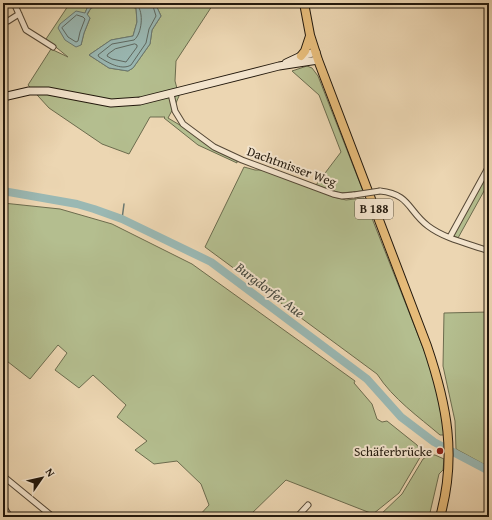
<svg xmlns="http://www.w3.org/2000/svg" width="492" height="520" viewBox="0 0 492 520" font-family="'Gentium Book Plus',serif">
  <rect width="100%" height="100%" fill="#ecd6b2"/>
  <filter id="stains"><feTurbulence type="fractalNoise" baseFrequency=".005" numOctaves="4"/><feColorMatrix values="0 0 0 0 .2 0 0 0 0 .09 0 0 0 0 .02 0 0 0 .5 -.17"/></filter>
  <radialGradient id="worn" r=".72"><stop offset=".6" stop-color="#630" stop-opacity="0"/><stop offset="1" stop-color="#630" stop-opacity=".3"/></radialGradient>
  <!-- green -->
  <path fill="#b4be8f" stroke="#6c6c4e" d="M 70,3 L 85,3 L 88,6 L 85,13 L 81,45 L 84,33 L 90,18 L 87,15 L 91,8 L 108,3 L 136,8 L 137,22 L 133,36 L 111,40 L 89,55 L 109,68 L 128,71 L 133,68 L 150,44 L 152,30 L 161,16 L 155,3 L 214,3 L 176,61 L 175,81 L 179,96 L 176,103 L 168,118 L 237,159 L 237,163 L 198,145 L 164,118 L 165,117 L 150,117 L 129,154 L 102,144 L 49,108 L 28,85 L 51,49 L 68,57 L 46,39 Z
    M 307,66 L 312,68 L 318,76 L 363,191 L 340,193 L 316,185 L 341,152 L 319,95 L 292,71 Z
    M 244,167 L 255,170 L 264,170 L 334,197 L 346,200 L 364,198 L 431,368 L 438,392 L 444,435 L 440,435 C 419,417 393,399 377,374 L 205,247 Z
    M 489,170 L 489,182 L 458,238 L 454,236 L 454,231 Z
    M 3,203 L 60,209 L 112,224 L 192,264 L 355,381 L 354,383 L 372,404 L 377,419 L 382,422 L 387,421 L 417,445 L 422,454 L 399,493 L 373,514 L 286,480 L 248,517 L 198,517 L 209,505 L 201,484 L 177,461 L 154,464 L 135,450 L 147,441 L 117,417 L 126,405 L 93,375 L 79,388 L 55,370 L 67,353 L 58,345 L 30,379 L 3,358 Z
    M 489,312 L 489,467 L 456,449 L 455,421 L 443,366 L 444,313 Z
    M 430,455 L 435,455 L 444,459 L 443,470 L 439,474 L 429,517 L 378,517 L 402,494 L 423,459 Z"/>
  <!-- water -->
  <path fill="#9ab8b3" stroke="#6a7871" d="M 85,3 L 108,3 L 91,8 L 87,14 L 90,18 L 84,33 L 81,45 L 76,47 L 65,40 L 58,28 L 60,24 L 76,11 L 85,13 L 88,6 Z
    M 111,3 L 155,3 L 161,16 L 152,30 L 150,44 L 133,68 L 128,71 L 109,68 L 89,55 L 111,40 L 133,36 L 137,22 L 136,8 Z"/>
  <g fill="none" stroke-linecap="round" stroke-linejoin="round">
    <!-- shore -->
    <path stroke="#5e6860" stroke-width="1" d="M 131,3 L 137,5 C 144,12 142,34 134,40 L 112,44 L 98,55 L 99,57 C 107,62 121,71 131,65 L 146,43 L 149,29 L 156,16 L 152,3
      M 77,15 L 83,17 L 85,19 L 80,32 L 78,41 L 76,42 L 68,37 L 62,28 Z
      M 135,44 L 137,45 L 137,47 L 126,62 L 112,59 L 107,56 L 108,54 L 115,49 Z"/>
    <!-- stream -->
    <path stroke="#6a7871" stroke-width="1.5" d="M 122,219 L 124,204"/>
    <!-- river -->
    <path stroke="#9ab8b3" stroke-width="8" d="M 3,191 L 77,204 L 94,209 L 122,219 L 211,262 L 367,379 L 401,417 L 434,442 L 489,471"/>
    <!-- street casing -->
    <g stroke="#554836" stroke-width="7">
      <path id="street" d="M 14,3 L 26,30 L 53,47
        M 3,21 L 8,21 L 19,14
        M 171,94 L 175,111 L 183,124 L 214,147 L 242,160 L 333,194 L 342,196 L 354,195
        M 380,191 C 410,194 408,211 428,226 C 445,239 470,244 489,251
        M 450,237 L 489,166
        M 3,476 L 53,517
        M 3,506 L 10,517
        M 297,517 L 308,505
        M 374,517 L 376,516"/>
    </g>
    <!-- secondary casing -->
    <g stroke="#23190d" stroke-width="9">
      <path id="secondary" d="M 286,63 L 301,56 L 316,52
        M 3,97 L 29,91 L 48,91 L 111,103 L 140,101 L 279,66 L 318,60"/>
    </g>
    <!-- primary casing -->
    <g stroke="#23190d" stroke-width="10">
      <path id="primary" d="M 304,3 L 310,35 L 318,60 L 427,346 C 447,405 457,456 440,517
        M 301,56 L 305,51 L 310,36"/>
    </g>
    <!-- street -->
    <use href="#street" stroke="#f3e4cd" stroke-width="5"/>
    <!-- secondary -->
    <use href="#secondary" stroke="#f3e4cd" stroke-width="7"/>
    <!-- primary -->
    <use href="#primary" stroke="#e6bb79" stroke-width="8"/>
    <!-- street-bridge casing -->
    <g stroke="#554836" stroke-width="7" stroke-linecap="butt">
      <path id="street-bridge" d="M 354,195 L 380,191"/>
    </g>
    <!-- street-bridge -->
    <use href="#street-bridge" stroke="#f3e4cd" stroke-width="5"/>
  </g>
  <!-- markers -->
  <circle fill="#8f2418" stroke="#f3e4cd" stroke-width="1.5" cx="440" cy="451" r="4"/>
  <g text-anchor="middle" stroke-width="4" stroke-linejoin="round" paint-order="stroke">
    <!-- shield labels -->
    <rect fill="#f3e4cd" stroke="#615647" stroke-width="1" x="355" y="199" width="38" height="20" rx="3"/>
    <g font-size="12" font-weight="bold" fill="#23190d">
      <text x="374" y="213">B 188</text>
    </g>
    <!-- street labels -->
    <g font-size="13" fill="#23190d" stroke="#f3e4cd">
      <text transform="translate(292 166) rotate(20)" y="5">Dachtmisser Weg</text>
    </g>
    <!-- poi labels -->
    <g font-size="13" fill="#23190d" stroke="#f3e4cd" text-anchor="end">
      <text x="432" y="456">Schäferbrücke</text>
    </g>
    <!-- water labels -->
    <g font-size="14" font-style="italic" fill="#47493f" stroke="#f3e4cd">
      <text transform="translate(270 290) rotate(37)" y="5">Burgdorfer Aue</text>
    </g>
  </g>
  <!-- margin -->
  <rect width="492" height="520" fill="none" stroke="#ecd6b2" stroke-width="16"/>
  <rect x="4" y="4" width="484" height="512" fill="none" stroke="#23190d" stroke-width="2"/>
  <rect x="8" y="8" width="476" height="504" fill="none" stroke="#23190d"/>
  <!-- north arrow -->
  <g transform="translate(42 478) rotate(56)" stroke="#f3e4cd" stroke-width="3" paint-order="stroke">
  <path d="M0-3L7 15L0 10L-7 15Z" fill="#23190d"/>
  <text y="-6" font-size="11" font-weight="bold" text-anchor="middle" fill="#23190d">N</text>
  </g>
  <rect width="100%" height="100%" filter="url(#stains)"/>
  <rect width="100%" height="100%" fill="url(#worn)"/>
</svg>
